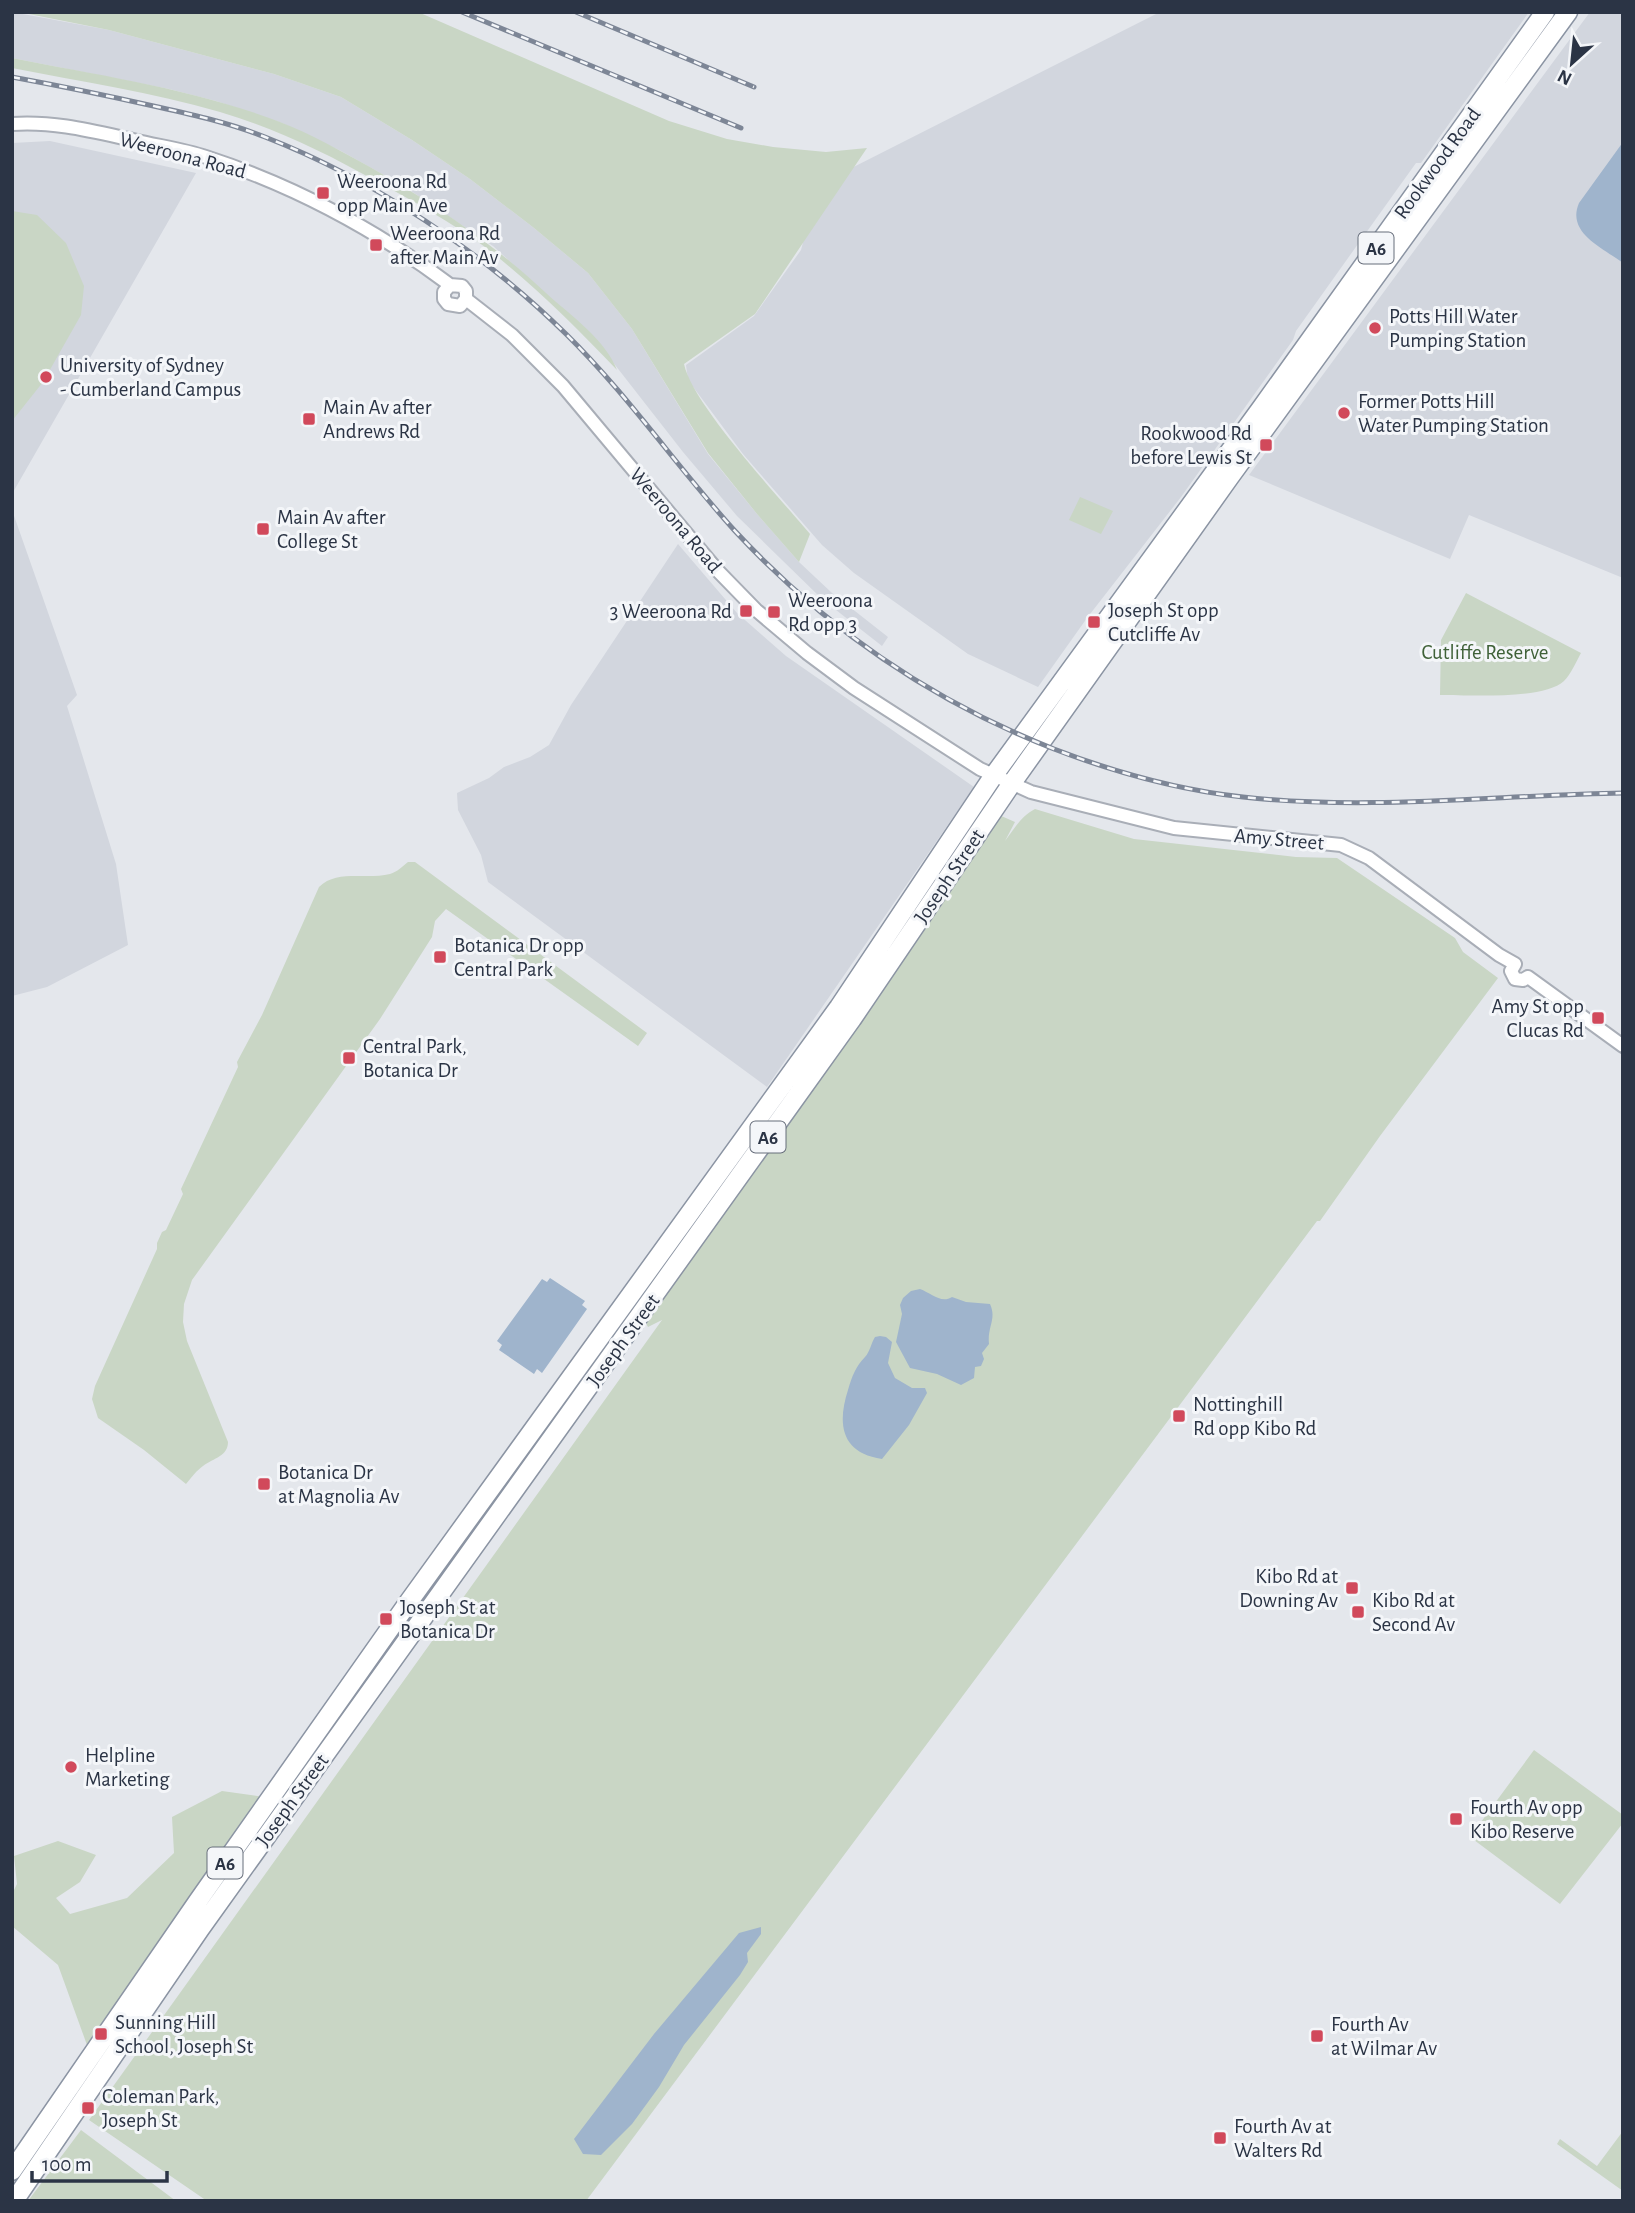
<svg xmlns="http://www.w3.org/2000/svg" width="1635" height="2213" viewBox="0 0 1635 2213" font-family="'Alegreya Sans',sans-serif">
  <rect width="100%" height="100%" fill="#e4e7ec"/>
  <!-- built -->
  <path fill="#d2d6de" d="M 12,12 L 109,30 L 274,74 L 341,97 L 412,140 L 470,179 L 534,228 L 588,273 L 632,329 L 708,454 L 757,514 L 799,562 L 832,593 L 888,637 L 882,646 L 822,599 L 737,516 L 683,452 L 594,338 L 493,246 L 402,185 L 341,151 L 282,123 L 216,101 L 169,89 L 12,58 Z
    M 1160,12 L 1529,12 L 1421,163 L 1416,163 L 1358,244 L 1296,331 L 1293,340 L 1181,497 L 1087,618 L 1038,687 L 968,654 L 854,573 L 822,545 L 743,454 L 688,380 L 686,365 L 754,316 L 801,250 L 818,185 Z
    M 1590,12 L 1623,12 L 1623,578 L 1469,515 L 1450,559 L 1249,475 Z
    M 50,141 L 196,173 L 12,494 L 12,143 Z
    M 12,510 L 77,695 L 67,706 L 116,864 L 128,945 L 47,987 L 12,996 Z
    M 678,544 L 737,613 L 786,656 L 974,787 L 767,1087 L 488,882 L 481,855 L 458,810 L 457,793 L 489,778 L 504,767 L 530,757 L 549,745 L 571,705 Z"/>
  <!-- green -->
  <path fill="#c9d6c5" d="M 19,12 L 418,12 L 669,121 L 727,139 L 773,147 L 826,152 L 867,148 L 755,314 L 684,364 C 692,404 780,498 810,534 L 799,562 L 757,514 L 708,453 L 632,329 L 588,273 L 534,228 L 470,179 L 412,140 L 341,97 L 274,74 L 109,30 Z
    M 12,58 C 102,76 194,89 280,122 C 311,134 341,151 370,167 C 433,203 493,243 546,293 C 570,315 606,340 617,370 C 575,326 533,284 485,247 C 451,222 413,201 376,181 C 326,153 275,128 220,112 C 152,92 82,82 12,68 Z
    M 12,211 L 37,215 L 66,243 L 84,286 L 81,315 L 43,382 L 12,421 Z
    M 1080,497 L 1113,511 L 1101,534 L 1069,520 Z
    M 1466,593 L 1581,653 C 1576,662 1571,674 1564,681 C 1544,700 1468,695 1440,695 L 1441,640 Z
    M 1035,809 L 1134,839 L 1296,857 L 1337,858 L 1455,938 L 1463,952 L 1498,978 L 1380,1136 L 1320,1221 L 1317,1221 L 586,2201 L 207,2201 L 89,2120 L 662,1320 L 648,1327 L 645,1321 L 999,815 L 1015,822 L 1005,841 C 1015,828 1021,816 1035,809 Z
    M 408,862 L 415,862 L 647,1033 L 638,1046 L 446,909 L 435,921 L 432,937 L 380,1019 L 192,1280 L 184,1304 L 183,1322 L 187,1341 L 228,1442 C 228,1456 214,1458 203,1466 C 197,1470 191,1478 186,1484 L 144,1450 L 98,1418 L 92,1399 L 95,1386 L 157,1249 L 157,1243 L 162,1232 L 166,1230 L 183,1194 L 181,1189 L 238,1067 L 237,1062 L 262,1015 L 319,887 C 337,869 366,880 390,874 C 397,872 403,866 408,862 Z
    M 1534,1750 L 1623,1815 L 1623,1823 L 1560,1904 L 1470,1837 Z
    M 222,1791 L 264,1797 L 87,2045 L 58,1965 L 12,1926 L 12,1894 L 17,1884 L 14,1856 L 58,1841 L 96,1855 L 80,1882 L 56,1898 L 70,1914 L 127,1898 L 174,1853 L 172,1817 Z
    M 81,2130 L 176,2201 L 28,2201 Z
    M 1623,2131 L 1623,2191 L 1557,2144 L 1560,2139 L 1597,2166 Z"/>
  <!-- water -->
  <path fill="#9fb4cc" d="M 1623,142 L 1623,263 C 1603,248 1566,233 1579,203 Z
    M 550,1278 L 585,1301 L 582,1305 L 587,1309 L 542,1373 L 537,1369 L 534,1374 L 499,1350 L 502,1345 L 497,1341 L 542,1279 L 547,1282 Z
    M 920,1289 C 931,1293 941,1304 952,1297 L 966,1302 L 990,1304 C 997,1319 987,1327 989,1344 L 982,1353 L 984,1359 L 981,1366 L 975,1367 L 974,1378 L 961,1385 L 937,1374 L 910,1368 L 896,1342 L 902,1314 L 900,1305 L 903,1298 L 911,1291 Z
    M 880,1336 L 886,1337 L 892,1342 L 888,1363 L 895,1378 L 912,1388 L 925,1388 L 927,1393 L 909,1425 L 882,1459 C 841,1453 837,1424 848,1390 C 852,1376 856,1366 865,1357 C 870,1352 871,1343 875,1337 Z
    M 761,1927 L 761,1934 L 747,1953 L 748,1962 L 740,1975 L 684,2045 L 659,2087 L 632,2124 L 601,2155 L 583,2154 L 574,2139 L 654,2034 L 739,1933 Z"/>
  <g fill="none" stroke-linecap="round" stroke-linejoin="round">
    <!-- secondary casing -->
    <g stroke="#a9aeb7" stroke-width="16">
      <path id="secondary" d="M 12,124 C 54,121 92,131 133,140 C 157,146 182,149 206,157 C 295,186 375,229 450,285
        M 450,285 L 444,292 L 444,299 L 448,304 L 460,306 L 466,299
        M 450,285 L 462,286 L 466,291 L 466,299
        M 466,299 L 512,335 L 563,386 L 717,570 L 756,610 L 807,653 L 854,688 L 980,769 L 1031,792 L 1174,828 L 1341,845 L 1369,858 L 1499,955 L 1515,964
        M 1515,964 L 1511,971 L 1515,979 L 1523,980 L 1528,977
        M 1528,977 L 1623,1046"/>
    </g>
    <!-- highway casing -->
    <g stroke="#8b94a3" stroke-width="21">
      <path id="highway" d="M 12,2171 L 198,1901 L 410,1600 L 839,1007 L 994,775 L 1262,407 L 1545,12
        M 14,2201 L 200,1929 L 852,1019 L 1012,783 L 1229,478 L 1568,12"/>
    </g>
    <!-- secondary -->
    <use href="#secondary" stroke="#fff" stroke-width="12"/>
    <!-- highway -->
    <use href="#highway" stroke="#fff" stroke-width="18"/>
    <!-- rail casing -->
    <g stroke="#7d8696" stroke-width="5">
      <path id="rail" d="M 462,12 L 741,128
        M 576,12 L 754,87
        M 12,77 C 61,86 109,96 158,107 C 194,115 230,123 265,137 C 373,179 483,252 566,334 C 628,395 677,467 735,531 C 824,627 932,701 1054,749 C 1114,772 1178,790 1243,797 C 1369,811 1497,795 1623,793"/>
    </g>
    <!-- rail -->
    <use href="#rail" stroke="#f4f6f9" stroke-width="2.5" stroke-dasharray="8" stroke-linecap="butt"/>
  </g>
  <!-- markers -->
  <g fill="#d1495b" stroke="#f4f6f9" stroke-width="2.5">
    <rect x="316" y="186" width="14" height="14" rx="3.5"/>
    <rect x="369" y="238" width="14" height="14" rx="3.5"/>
    <circle cx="1375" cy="328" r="7"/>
    <circle cx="46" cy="377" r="7"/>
    <circle cx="1344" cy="413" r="7"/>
    <rect x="302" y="412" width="14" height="14" rx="3.5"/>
    <rect x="1259" y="438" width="14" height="14" rx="3.5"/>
    <rect x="256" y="522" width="14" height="14" rx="3.5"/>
    <rect x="739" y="604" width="14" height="14" rx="3.5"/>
    <rect x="767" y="605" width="14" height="14" rx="3.5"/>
    <rect x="1087" y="615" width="14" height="14" rx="3.5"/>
    <rect x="433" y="950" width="14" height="14" rx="3.5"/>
    <rect x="1591" y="1011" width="14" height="14" rx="3.5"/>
    <rect x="342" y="1051" width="14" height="14" rx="3.5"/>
    <rect x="1172" y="1409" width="14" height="14" rx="3.5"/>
    <rect x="257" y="1477" width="14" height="14" rx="3.5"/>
    <rect x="1345" y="1581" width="14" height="14" rx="3.5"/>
    <rect x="1351" y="1605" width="14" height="14" rx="3.5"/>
    <rect x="379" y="1612" width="14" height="14" rx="3.5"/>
    <circle cx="71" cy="1767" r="7"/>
    <rect x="1449" y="1812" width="14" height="14" rx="3.5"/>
    <rect x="94" y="2027" width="14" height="14" rx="3.5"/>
    <rect x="1310" y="2029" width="14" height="14" rx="3.5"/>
    <rect x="81" y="2101" width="14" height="14" rx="3.5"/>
    <rect x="1213" y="2131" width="14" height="14" rx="3.5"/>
  </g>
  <g text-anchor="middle" stroke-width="6" stroke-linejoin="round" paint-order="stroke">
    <!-- shield labels -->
    <g fill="#f4f6f9" stroke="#676e7b" stroke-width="2">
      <rect x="1358.5" y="232.5" width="35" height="31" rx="5"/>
      <rect x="750.5" y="1121.5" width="35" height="31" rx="5"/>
      <rect x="207.5" y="1847.5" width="35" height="31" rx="5"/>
    </g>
    <g font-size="19" font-weight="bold" fill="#2b3445">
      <text x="1376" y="255">A6</text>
      <text x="768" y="1144">A6</text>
      <text x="225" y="1870">A6</text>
    </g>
    <!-- street labels -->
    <g font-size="21" fill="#2b3445" stroke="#f4f6f9">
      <text transform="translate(183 155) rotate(15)" y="7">Weeroona Road</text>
      <text transform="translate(1437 163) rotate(-54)" y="7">Rookwood Road</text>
      <text transform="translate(676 520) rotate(50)" y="7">Weeroona Road</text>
      <text transform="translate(1279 839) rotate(5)" y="7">Amy Street</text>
      <text transform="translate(949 876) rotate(-56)" y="7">Joseph Street</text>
      <text transform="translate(623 1340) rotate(-54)" y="7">Joseph Street</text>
      <text transform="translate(292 1800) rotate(-54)" y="7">Joseph Street</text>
    </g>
    <!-- poi labels -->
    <g font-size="21" fill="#2b3445" stroke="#f4f6f9" text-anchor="start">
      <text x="337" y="188">Weeroona Rd<tspan x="337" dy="24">opp Main Ave</tspan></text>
      <text x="390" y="240">Weeroona Rd<tspan x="390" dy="24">after Main Av</tspan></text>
      <text x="1389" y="323">Potts Hill Water<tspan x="1389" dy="24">Pumping Station</tspan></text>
      <text x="60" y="372">University of Sydney<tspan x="60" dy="24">- Cumberland Campus</tspan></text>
      <text x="1358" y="408">Former Potts Hill<tspan x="1358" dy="24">Water Pumping Station</tspan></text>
      <text x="323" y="414">Main Av after<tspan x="323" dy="24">Andrews Rd</tspan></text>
      <text x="1252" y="440" text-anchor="end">Rookwood Rd<tspan x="1252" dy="24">before Lewis St</tspan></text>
      <text x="277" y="524">Main Av after<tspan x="277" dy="24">College St</tspan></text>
      <text x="788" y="607">Weeroona<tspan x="788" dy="24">Rd opp 3</tspan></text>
      <text x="1108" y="617">Joseph St opp<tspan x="1108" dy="24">Cutcliffe Av</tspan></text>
      <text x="732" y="618" text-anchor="end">3 Weeroona Rd</text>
      <text x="454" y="952">Botanica Dr opp<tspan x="454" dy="24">Central Park</tspan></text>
      <text x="1584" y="1013" text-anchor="end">Amy St opp<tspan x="1584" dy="24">Clucas Rd</tspan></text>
      <text x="363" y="1053">Central Park,<tspan x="363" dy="24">Botanica Dr</tspan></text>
      <text x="1193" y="1411">Nottinghill<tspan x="1193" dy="24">Rd opp Kibo Rd</tspan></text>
      <text x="278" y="1479">Botanica Dr<tspan x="278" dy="24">at Magnolia Av</tspan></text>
      <text x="1338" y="1583" text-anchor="end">Kibo Rd at<tspan x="1338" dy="24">Downing Av</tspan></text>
      <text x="1372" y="1607">Kibo Rd at<tspan x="1372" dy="24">Second Av</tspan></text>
      <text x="400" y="1614">Joseph St at<tspan x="400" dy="24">Botanica Dr</tspan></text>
      <text x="85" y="1762">Helpline<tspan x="85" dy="24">Marketing</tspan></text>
      <text x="1470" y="1814">Fourth Av opp<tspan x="1470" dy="24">Kibo Reserve</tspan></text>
      <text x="115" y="2029">Sunning Hill<tspan x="115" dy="24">School, Joseph St</tspan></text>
      <text x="1331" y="2031">Fourth Av<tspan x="1331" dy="24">at Wilmar Av</tspan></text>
      <text x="102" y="2103">Coleman Park,<tspan x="102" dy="24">Joseph St</tspan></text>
      <text x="1234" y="2133">Fourth Av at<tspan x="1234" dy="24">Walters Rd</tspan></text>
    </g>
    <!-- park labels -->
    <g font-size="21" fill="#3f6138" stroke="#f4f6f9">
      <text x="1485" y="659">Cutliffe Reserve</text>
    </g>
  </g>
  <!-- border -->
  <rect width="1635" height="2213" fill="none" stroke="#2b3445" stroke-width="28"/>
  <!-- north arrow -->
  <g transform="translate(1572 63) rotate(207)" stroke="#f4f6f9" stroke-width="5" paint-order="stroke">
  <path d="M0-5L12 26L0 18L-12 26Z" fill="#2b3445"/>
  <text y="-10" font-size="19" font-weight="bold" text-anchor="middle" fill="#2b3445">N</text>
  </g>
  <!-- scale -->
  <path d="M32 2171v10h135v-10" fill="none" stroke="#2b3445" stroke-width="3.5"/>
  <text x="42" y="2171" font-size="21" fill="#2b3445" stroke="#f4f6f9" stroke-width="5" paint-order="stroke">100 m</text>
</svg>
